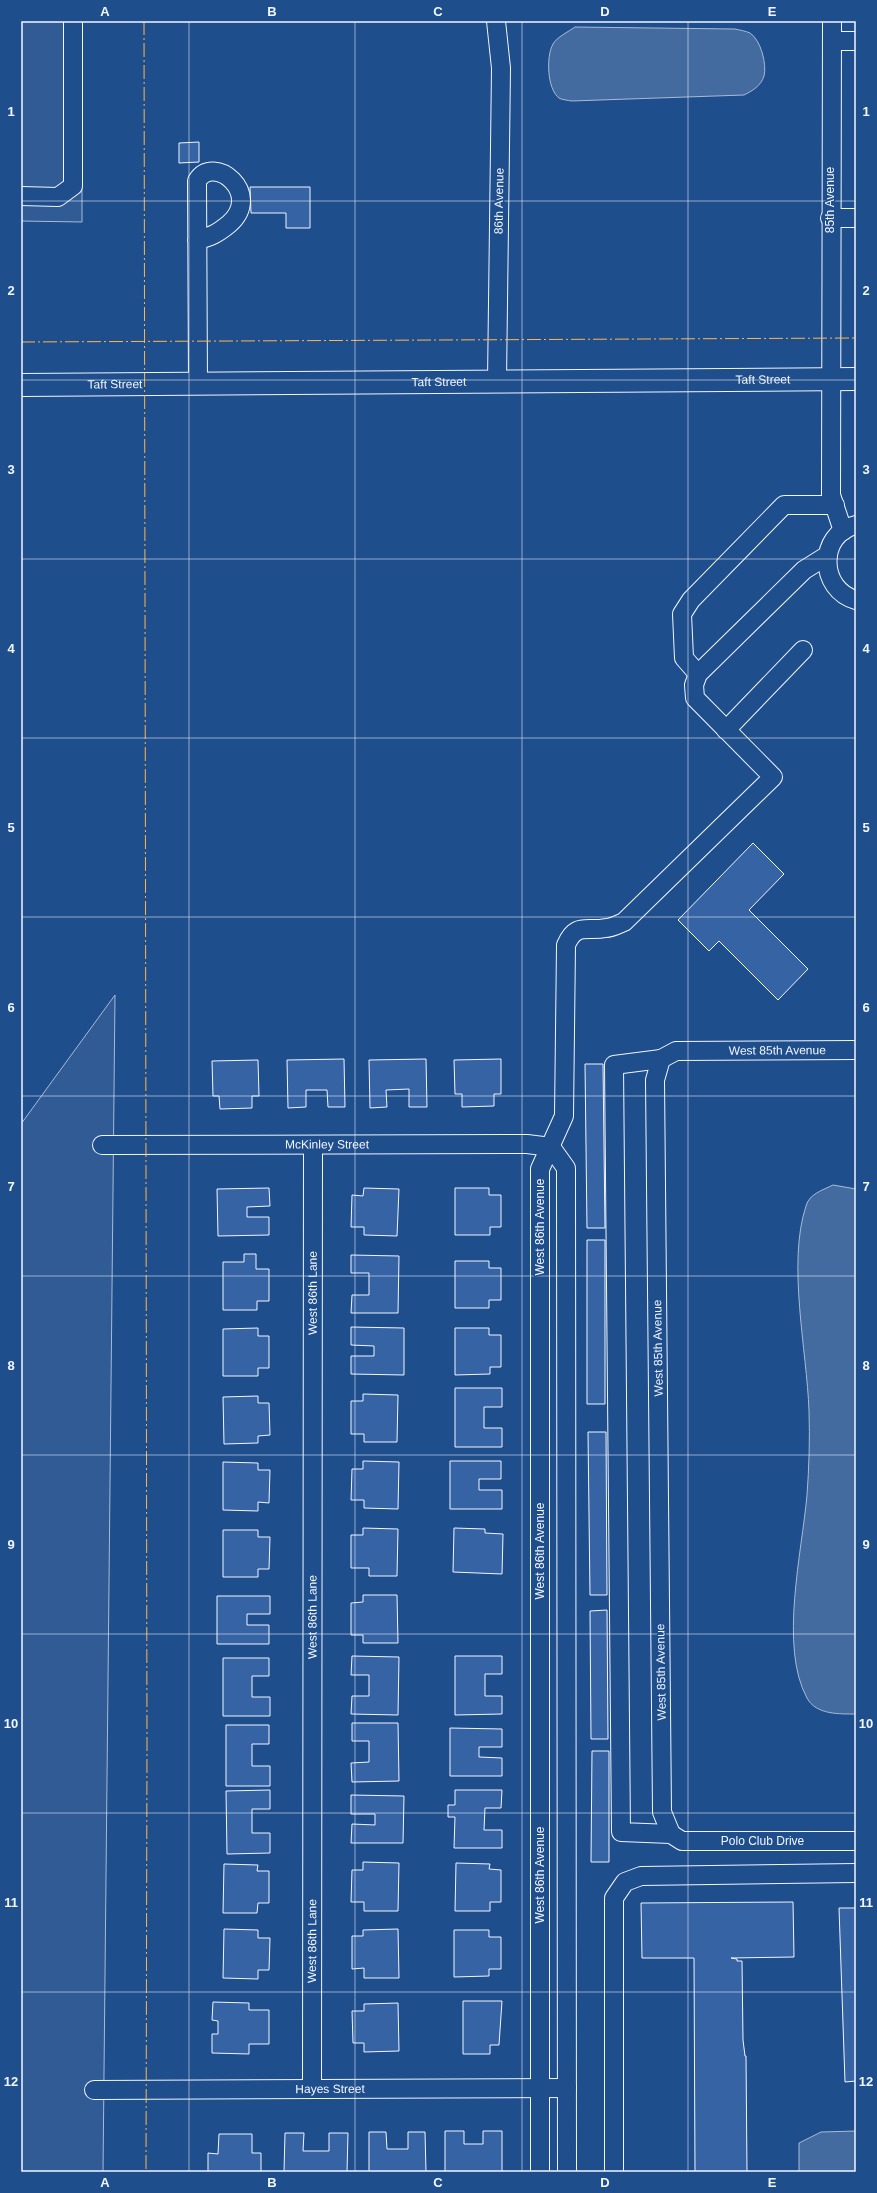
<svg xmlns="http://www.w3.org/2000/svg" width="877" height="2193" viewBox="0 0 877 2193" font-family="Arial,sans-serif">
  <rect width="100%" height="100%" fill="#1f4e8c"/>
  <!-- built -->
  <path fill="#305b95" stroke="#a8bbd7" d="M 21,21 L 82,21 L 82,222 L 21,221 Z
    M 115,995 L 103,2172 L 21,2172 L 21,1124 Z"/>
  <!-- water -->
  <path fill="#446ba0" stroke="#a8bbd7" d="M 575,27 L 735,29 C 739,30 746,31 750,33 C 761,40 767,65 764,76 C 761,86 752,91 744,95 L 571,101 C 568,100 562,100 559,98 C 547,89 546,56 553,44 C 557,37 568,32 575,27 Z
    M 833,1185 L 856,1189 L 856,1714 C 840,1714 816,1715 807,1698 C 779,1647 802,1552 807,1495 C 809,1468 810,1438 809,1411 C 807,1351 787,1263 806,1206 C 809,1194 823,1190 833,1185 Z
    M 856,2131 L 856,2172 L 799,2172 L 799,2143 L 821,2132 Z"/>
  <!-- building -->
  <path fill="#3563a3" stroke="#f2f6ff" d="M 199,142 L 199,162 L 179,163 L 179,143 Z
    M 250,187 L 310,187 L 310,228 L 286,228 L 286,213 L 251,213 Z
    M 753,843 L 784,874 L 749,910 L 808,969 L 778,1000 L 719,941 L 709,951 L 678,920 Z
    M 344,1059 L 345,1107 L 328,1107 L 327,1090 L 306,1090 L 306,1107 L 288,1108 L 287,1060 Z
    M 426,1059 L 427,1107 L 409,1107 L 409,1089 L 386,1090 L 387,1107 L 370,1108 L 369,1060 Z
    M 501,1059 L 501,1094 L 494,1094 L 494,1106 L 462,1107 L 462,1094 L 455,1094 L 454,1060 Z
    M 258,1060 L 259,1096 L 252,1096 L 252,1108 L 220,1109 L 219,1096 L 213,1096 L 212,1061 Z
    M 585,1064 L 603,1064 L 605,1228 L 587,1228 Z
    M 269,1188 L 270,1206 L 247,1207 L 247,1217 L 269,1217 L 269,1235 L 218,1236 L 217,1189 Z
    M 364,1188 L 399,1189 L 397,1236 L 364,1235 L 364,1227 L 351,1227 L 352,1195 L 363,1196 Z
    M 455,1188 L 489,1188 L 489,1195 L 501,1195 L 501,1227 L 490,1227 L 490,1235 L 455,1235 Z
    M 587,1240 L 605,1240 L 605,1404 L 587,1404 Z
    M 244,1254 L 256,1254 L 256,1269 L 269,1269 L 269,1301 L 257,1301 L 257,1310 L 223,1310 L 223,1262 L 244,1262 Z
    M 351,1255 L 399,1256 L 398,1313 L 351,1313 L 352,1295 L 369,1295 L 369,1273 L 351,1273 Z
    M 455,1261 L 489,1261 L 489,1268 L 501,1268 L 501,1300 L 489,1300 L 489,1308 L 455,1308 Z
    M 351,1327 L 404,1328 L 404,1375 L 351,1374 L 351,1356 L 374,1356 L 374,1346 L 351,1345 Z
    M 258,1328 L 258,1336 L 269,1336 L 269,1368 L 258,1368 L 258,1376 L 223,1376 L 223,1329 Z
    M 455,1328 L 489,1328 L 489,1335 L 501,1335 L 501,1367 L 490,1367 L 490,1374 L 455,1375 Z
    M 455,1388 L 502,1388 L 502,1407 L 484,1407 L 484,1428 L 502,1428 L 502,1447 L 455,1447 Z
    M 363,1394 L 398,1395 L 397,1442 L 364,1442 L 364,1434 L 351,1434 L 351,1401 L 363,1401 Z
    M 258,1396 L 258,1403 L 269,1403 L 270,1435 L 258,1436 L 258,1443 L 224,1444 L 223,1397 Z
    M 588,1432 L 606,1432 L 607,1595 L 590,1595 Z
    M 363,1461 L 399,1462 L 398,1509 L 364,1508 L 364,1500 L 351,1500 L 352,1469 L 363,1469 Z
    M 450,1461 L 501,1461 L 501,1479 L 479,1479 L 479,1490 L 502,1490 L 502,1509 L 450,1509 Z
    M 223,1462 L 258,1463 L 258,1470 L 270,1470 L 269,1503 L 258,1502 L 258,1511 L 223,1510 Z
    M 363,1528 L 398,1529 L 397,1576 L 369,1576 L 369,1568 L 351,1568 L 351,1535 L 363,1535 Z
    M 454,1528 L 485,1529 L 485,1533 L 503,1534 L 502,1574 L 453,1572 Z
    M 223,1530 L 258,1530 L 258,1537 L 270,1537 L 269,1569 L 258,1569 L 258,1577 L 223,1577 Z
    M 363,1595 L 397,1595 L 398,1643 L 363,1643 L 363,1635 L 351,1635 L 351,1603 L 363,1602 Z
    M 217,1596 L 270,1596 L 270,1614 L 247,1614 L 247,1625 L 269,1625 L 269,1644 L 217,1644 Z
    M 607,1610 L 608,1739 L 591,1739 L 590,1611 Z
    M 352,1656 L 399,1657 L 398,1715 L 351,1714 L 352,1696 L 369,1696 L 369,1675 L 351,1675 Z
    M 455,1656 L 502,1656 L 502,1674 L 485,1674 L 485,1696 L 502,1696 L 502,1714 L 455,1715 Z
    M 223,1658 L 269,1658 L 269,1676 L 252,1676 L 252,1697 L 270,1697 L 270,1716 L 223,1716 Z
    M 352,1723 L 398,1723 L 399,1781 L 352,1782 L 351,1763 L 369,1762 L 369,1741 L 352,1741 Z
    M 226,1725 L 269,1725 L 269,1744 L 252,1744 L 252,1766 L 270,1766 L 270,1786 L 226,1786 Z
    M 450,1728 L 502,1729 L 502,1747 L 479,1747 L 479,1757 L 502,1758 L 502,1776 L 450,1776 Z
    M 592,1751 L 609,1751 L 609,1862 L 591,1862 Z
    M 270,1790 L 270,1809 L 252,1809 L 252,1833 L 270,1833 L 270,1853 L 227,1854 L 226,1791 Z
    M 455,1790 L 502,1790 L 501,1808 L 485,1808 L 484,1830 L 502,1830 L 502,1848 L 454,1848 L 455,1817 L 448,1817 L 448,1805 L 455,1805 Z
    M 351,1795 L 404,1796 L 403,1843 L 351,1843 L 352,1824 L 375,1825 L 375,1814 L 351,1814 Z
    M 363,1862 L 399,1863 L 398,1911 L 364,1911 L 364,1902 L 351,1902 L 352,1870 L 363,1870 Z
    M 456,1863 L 490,1864 L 489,1869 L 501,1870 L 501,1902 L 490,1902 L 490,1911 L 455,1911 Z
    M 224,1864 L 258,1865 L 257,1871 L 269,1871 L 269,1903 L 258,1903 L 257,1913 L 223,1913 Z
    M 793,1902 L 794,1957 L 731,1958 L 737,1959 L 737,1961 L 742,1961 L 743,2040 L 745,2056 L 746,2056 L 747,2172 L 695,2172 L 694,1958 L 642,1958 L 641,1903 Z
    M 839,1908 L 856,1908 L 856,2081 L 845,2082 Z
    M 224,1929 L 258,1930 L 258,1938 L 270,1938 L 269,1970 L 258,1970 L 258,1979 L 223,1978 Z
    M 398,1929 L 399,1978 L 364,1978 L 364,1968 L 352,1969 L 352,1936 L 363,1936 L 363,1930 Z
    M 454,1930 L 489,1930 L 489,1937 L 501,1937 L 501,1969 L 489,1969 L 489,1976 L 454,1977 Z
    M 463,2001 L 502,2001 L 499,2045 L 490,2045 L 490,2054 L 463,2054 Z
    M 213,2002 L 249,2003 L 249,2010 L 269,2010 L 269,2044 L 249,2044 L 249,2054 L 212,2053 L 212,2034 L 218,2034 L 218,2021 L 212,2020 Z
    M 398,2003 L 399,2051 L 364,2052 L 364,2043 L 353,2043 L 352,2011 L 364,2011 L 364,2004 Z
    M 445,2131 L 464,2131 L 464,2144 L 483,2144 L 483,2131 L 502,2131 L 502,2172 L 445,2172 Z
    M 369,2132 L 386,2132 L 387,2149 L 408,2149 L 408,2132 L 425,2132 L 426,2172 L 369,2172 Z
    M 285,2133 L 304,2133 L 303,2151 L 329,2151 L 329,2133 L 348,2133 L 347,2172 L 284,2172 Z
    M 219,2134 L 252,2134 L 252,2153 L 261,2153 L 261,2172 L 208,2172 L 208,2153 L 218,2154 Z"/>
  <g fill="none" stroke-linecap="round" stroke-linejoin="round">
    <!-- minor casing -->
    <g stroke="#f2f6ff" stroke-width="20">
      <g id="minor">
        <path d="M 496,21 L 501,68 L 497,381"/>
        <path d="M 832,21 L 831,495 L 843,531"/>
        <path d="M 832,41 L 856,41"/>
        <path d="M 21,196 L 58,197 L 73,186 L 73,21"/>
        <path d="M 830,218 L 856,218"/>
        <path d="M 197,240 C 211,237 218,233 229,224 C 264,193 213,153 197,181 L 198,383"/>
        <path d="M 856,525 C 817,534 819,590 856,600"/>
        <path d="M 698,674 L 684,658 L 682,614 L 691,600 L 784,505 L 835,505"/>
        <path d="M 726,730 L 803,650"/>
        <path id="s1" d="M 661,1059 L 614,1065 L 621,1832 L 671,1834 L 682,1841 L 856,1841"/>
        <path id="s2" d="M 102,1145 L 527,1144 L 551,1147"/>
        <path d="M 551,1147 L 566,1168 L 567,2172"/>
        <path id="s3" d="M 671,1834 L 662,1812 L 655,1080 L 661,1059 L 676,1051 L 856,1050"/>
        <path id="s4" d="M 312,2089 L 313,1145"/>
        <path id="s5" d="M 94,2090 L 567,2088"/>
        <path d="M 540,2172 L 540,1169 L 564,1116 L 566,945 C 576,922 586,932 606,928 C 612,928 619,924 624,922 L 773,777 L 695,698 L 694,685 L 698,674 L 804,570 L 828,555"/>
        <path d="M 614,2172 L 614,1898 L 625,1882 L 641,1876 L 856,1873"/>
      </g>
    </g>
    <!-- major casing -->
    <g stroke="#f2f6ff" stroke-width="24">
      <g id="major">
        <path id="s6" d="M 21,385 L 856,379"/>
      </g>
    </g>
    <!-- minor -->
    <use href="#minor" stroke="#1f4e8c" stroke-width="18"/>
    <!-- major -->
    <use href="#major" stroke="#1f4e8c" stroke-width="22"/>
    <!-- power -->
    <path stroke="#ffb74d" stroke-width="1" stroke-dasharray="14 3 2 3" stroke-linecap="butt" d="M 144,21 L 147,1745 L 146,2172
      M 21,342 L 856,338"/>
  </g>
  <!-- grid -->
  <path fill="none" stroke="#f2f6ff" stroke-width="1" stroke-opacity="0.55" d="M 189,21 L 189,2172M 355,21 L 355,2172M 522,21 L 522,2172M 688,21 L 688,2172M 21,201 L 856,201M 21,380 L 856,380M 21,559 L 856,559M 21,738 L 856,738M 21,917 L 856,917M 21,1096 L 856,1096M 21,1276 L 856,1276M 21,1455 L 856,1455M 21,1634 L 856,1634M 21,1813 L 856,1813M 21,1992 L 856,1992"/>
  <g text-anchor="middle" stroke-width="3" stroke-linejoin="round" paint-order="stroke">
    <!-- street labels -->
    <g font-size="12" fill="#f2f6ff" stroke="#1f4e8c">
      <text transform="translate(830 200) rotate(-90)" y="4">85th Avenue</text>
      <text transform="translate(499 201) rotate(-89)" y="4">86th Avenue</text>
      <text dy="4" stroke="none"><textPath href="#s6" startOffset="742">Taft Street</textPath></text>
      <text dy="4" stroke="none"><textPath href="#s6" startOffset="418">Taft Street</textPath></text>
      <text dy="4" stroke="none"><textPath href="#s6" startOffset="94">Taft Street</textPath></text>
      <text dy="4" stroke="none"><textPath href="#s3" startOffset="896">West 85th Avenue</textPath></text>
      <text dy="4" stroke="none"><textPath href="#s2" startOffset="225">McKinley Street</textPath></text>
      <text transform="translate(540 1227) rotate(-90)" y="4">West 86th Avenue</text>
      <text dy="4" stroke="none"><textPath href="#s4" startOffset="796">West 86th Lane</textPath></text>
      <text transform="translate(658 1348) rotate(-91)" y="4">West 85th Avenue</text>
      <text transform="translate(540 1551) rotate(-90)" y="4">West 86th Avenue</text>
      <text dy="4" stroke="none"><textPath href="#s4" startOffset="472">West 86th Lane</textPath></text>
      <text transform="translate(661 1672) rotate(-91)" y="4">West 85th Avenue</text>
      <text dy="4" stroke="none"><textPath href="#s1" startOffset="958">Polo Club Drive</textPath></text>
      <text transform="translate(540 1875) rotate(-90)" y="4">West 86th Avenue</text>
      <text dy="4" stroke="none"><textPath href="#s4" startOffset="148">West 86th Lane</textPath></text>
      <text dy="4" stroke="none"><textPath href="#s5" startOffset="236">Hayes Street</textPath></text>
    </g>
  </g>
  <!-- border -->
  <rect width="877" height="2193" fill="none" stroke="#1f4e8c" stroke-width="44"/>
  <rect x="22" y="22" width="833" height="2149" fill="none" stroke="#f2f6ff" stroke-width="1.5"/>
  <g font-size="13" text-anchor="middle" font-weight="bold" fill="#f2f6ff">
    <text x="105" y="16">A</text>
    <text x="272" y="16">B</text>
    <text x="438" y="16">C</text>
    <text x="605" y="16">D</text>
    <text x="772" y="16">E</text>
    <text x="11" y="116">1</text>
    <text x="866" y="116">1</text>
    <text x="11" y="295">2</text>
    <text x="866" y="295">2</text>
    <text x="11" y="474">3</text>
    <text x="866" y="474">3</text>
    <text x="11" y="653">4</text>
    <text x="866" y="653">4</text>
    <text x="11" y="832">5</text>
    <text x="866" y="832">5</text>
    <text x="11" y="1012">6</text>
    <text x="866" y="1012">6</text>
    <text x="11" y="1191">7</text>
    <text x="866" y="1191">7</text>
    <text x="11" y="1370">8</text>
    <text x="866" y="1370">8</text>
    <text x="11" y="1549">9</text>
    <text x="866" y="1549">9</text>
    <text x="11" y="1728">10</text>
    <text x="866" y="1728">10</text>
    <text x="11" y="1907">11</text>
    <text x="866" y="1907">11</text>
    <text x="11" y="2086">12</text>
    <text x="866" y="2086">12</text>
    <text x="105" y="2187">A</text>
    <text x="272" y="2187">B</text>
    <text x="438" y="2187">C</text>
    <text x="605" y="2187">D</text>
    <text x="772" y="2187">E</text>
  </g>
</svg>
